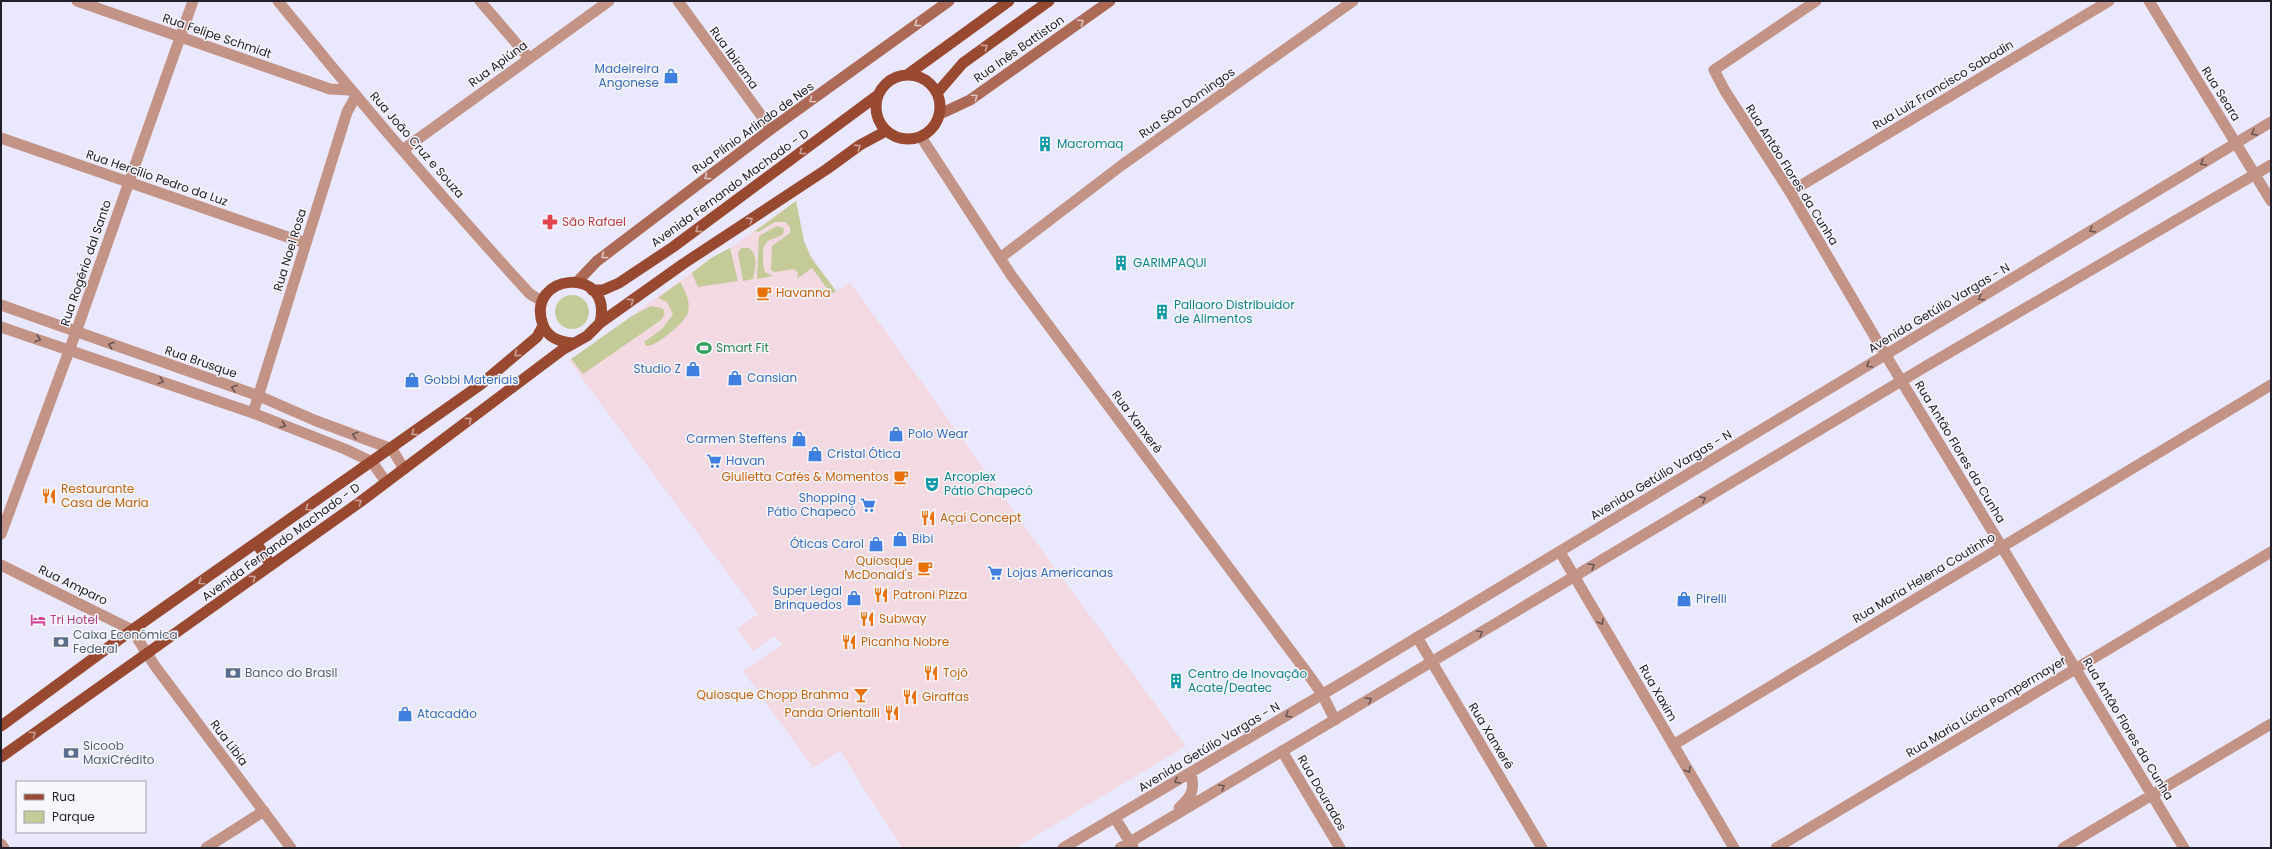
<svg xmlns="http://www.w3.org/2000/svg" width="2272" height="849" viewBox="0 0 2272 849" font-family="Poppins,sans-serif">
  <rect width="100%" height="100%" fill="#eae8fe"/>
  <!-- commercial -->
  <path fill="#f2d9e2" d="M 796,201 L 804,241 L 815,263 L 836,291 L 850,282 L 1046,556 L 1186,746 L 1016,848 L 902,848 L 840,751 L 813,768 L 743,671 L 782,645 L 774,636 L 753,651 L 737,629 L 758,614 L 569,361 L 711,258 L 730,248 Z"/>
  <!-- green -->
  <path fill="#c4cb99" d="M 796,201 L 804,241 L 810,256 L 836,291 L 831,294 L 812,268 L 797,279 L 798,273 L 794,269 L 775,272 L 771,270 L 772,246 L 790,233 L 790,227 L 785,222 L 775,222 L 758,232 L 755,231 Z
    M 777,226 L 784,228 L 783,234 C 778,238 773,238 768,241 C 760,246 763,265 765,272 L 773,276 L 757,279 L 759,236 Z
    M 730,248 L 738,281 L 698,287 L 692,273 L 711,258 Z
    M 741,248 L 749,248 C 759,255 755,269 753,279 L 743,281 L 738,253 Z
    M 680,282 C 685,290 691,302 688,312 C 687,321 655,348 646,346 L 644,342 L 662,329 L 673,314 L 667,302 L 658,298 Z
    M555 312a17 17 0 1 1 34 0a17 17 0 1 1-34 0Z
    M 651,306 L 662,308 C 666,313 665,315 661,320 L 583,374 L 571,359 L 632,316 Z"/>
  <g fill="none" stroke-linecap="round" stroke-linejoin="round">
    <!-- minor -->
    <path stroke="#c39486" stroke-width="11" d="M 77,1 L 330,89 L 350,90
      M 480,1 L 529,58
      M 678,1 L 771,129
      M 1816,1 L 1714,70 L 1725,91 L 1790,192 L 1879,344 L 2184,848
      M 2149,1 L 2271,201
      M 1,138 L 305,243
      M 404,149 L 609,1
      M 1790,192 L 2109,1
      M 253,413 L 347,112 L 356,96
      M 1,534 L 76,332 L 193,1
      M 1560,552 L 1734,848
      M 1,565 L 132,630 L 155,666 L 291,848
      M 1417,637 L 1542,848
      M 1673,745 L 2271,385
      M 1282,751 L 1340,848
      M 1,844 L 4,848
      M 206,848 L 264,811
      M 1776,848 L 2271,552
      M 2063,848 L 2271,724"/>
    <!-- tertiary -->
    <path stroke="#c39486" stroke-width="11" d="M 278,1 C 359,101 443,199 530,294 L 542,301
      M 921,137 L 1011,275 L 1308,674 L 1322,694 L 1335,720
      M 1000,258 L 1122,165 L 1353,1
      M 1,305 L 259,396 L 314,420 L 392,449 L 404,469
      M 1,327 L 253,413 L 345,449 L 372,462 L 386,482
      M 1179,808 C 1192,796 1195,790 1191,773
      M 1115,818 L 1133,847
      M 1063,848 L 1345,681 L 2271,122
      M 1120,848 L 1928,365 L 2271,165"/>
    <!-- secondary -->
    <path stroke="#ac6955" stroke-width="11" d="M 940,114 L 970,100 L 1110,1
      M 577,282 L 597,261 L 771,129 L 949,1"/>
    <!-- primary -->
    <path stroke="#9a4931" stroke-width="11" d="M876 107a32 32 0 1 1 64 0a32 32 0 1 1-64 0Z
      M 907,75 L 1009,1
      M 937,93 L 963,63 L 1049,1
      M 592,290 L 603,290 L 619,283 L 673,247 L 878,95
      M 573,343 C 560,342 547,337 543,325 C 524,273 614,264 600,323
      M 257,544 L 271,565
      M 1,726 L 132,630 L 480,385 L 537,337 L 543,326
      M 1,757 L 360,502 L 562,350 L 587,336 L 600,323 L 683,264 L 827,169 L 860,145 L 886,131"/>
  </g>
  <!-- one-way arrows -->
  <defs><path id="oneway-chevron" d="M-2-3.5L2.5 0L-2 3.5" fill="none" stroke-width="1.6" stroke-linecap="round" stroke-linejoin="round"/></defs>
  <g stroke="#ddc5c2">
    <use href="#oneway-chevron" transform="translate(1081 22) rotate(-35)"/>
    <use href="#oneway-chevron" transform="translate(917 24) rotate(144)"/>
    <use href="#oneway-chevron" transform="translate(975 97) rotate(-35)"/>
    <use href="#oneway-chevron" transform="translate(812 100) rotate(145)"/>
    <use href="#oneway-chevron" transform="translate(707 177) rotate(143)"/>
    <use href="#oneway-chevron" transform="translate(604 256) rotate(143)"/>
  </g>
  <g stroke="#c9a097">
    <use href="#oneway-chevron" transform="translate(985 47) rotate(-36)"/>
    <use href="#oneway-chevron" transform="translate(858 147) rotate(-34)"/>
    <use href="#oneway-chevron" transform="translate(802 152) rotate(143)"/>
    <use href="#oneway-chevron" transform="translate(750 220) rotate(-33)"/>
    <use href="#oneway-chevron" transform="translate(698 230) rotate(144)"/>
    <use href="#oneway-chevron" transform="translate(631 301) rotate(-36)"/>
    <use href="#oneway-chevron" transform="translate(517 354) rotate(140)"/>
    <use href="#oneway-chevron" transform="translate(469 420) rotate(-37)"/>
    <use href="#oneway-chevron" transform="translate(414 433) rotate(144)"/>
    <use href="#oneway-chevron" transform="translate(359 502) rotate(-36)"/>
    <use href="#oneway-chevron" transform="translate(308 508) rotate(145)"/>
    <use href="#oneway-chevron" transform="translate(253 578) rotate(-36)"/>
    <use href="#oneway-chevron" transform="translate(201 582) rotate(145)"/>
    <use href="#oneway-chevron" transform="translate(33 734) rotate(-35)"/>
  </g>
  <g stroke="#6a5453">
    <use href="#oneway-chevron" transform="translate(2254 133) rotate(149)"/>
    <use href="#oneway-chevron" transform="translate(2203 163) rotate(149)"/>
    <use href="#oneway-chevron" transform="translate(2092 230) rotate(149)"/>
    <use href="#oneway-chevron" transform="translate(1981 298) rotate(149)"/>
    <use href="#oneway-chevron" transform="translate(38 339) rotate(18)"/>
    <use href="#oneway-chevron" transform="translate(111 345) rotate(-161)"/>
    <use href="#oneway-chevron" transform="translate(1869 365) rotate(149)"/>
    <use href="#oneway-chevron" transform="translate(161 381) rotate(19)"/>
    <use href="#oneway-chevron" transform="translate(234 388) rotate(-161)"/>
    <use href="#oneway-chevron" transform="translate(283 425) rotate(21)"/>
    <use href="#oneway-chevron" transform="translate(355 435) rotate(-161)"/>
    <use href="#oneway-chevron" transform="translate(1703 499) rotate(-31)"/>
    <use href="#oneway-chevron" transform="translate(1592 566) rotate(-31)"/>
    <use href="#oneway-chevron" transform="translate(1601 622) rotate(60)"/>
    <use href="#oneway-chevron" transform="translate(1480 633) rotate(-31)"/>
    <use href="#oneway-chevron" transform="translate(1369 700) rotate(-31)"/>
    <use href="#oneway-chevron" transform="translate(1288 715) rotate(149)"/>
    <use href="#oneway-chevron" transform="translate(1688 770) rotate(60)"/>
    <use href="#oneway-chevron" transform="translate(1177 781) rotate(149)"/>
    <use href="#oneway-chevron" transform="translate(1222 787) rotate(-31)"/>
  </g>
  <!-- icons -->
  <defs>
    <g id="shop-bare" transform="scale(1.2)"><path d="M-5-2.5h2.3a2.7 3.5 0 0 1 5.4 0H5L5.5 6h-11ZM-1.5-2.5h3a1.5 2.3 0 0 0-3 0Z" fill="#3f7fe0" stroke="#f8f7fd" stroke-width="2.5" paint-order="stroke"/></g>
    <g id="building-bare" transform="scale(1.2)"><path d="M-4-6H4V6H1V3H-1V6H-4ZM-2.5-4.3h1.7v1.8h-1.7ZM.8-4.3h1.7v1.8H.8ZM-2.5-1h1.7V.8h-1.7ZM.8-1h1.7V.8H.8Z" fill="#0f9aa8" stroke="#f8f7fd" stroke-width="2.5" paint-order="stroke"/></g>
    <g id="pharmacy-bare" transform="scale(1.2)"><path d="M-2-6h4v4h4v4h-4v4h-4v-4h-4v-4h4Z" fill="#e0444e" stroke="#f8f7fd" stroke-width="2.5" paint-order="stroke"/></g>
    <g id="cafe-bare" transform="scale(1.2)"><path d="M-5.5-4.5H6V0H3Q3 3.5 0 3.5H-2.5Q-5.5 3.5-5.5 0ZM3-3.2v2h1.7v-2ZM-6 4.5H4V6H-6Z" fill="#e8710a" stroke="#f8f7fd" stroke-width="2.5" paint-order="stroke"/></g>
    <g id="stadium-bare" transform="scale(1.2)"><path d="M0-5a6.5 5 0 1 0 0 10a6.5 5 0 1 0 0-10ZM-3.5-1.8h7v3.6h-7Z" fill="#2e9e5b" stroke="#f8f7fd" stroke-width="2.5" paint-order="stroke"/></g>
    <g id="supermarket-bare" transform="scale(1.2)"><path d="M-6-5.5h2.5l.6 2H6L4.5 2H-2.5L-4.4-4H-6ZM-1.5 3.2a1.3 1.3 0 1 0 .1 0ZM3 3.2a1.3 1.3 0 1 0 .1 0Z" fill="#3f7fe0" stroke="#f8f7fd" stroke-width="2.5" paint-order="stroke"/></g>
    <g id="theatre-bare" transform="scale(1.2)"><path d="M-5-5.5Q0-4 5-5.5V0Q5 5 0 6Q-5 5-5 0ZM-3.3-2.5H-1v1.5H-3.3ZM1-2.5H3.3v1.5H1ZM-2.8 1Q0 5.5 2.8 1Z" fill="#0f9aa8" stroke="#f8f7fd" stroke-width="2.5" paint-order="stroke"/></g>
    <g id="restaurant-bare" transform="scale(1.2)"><path d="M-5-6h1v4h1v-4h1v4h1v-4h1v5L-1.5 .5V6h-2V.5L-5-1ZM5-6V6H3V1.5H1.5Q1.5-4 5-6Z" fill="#e8710a" stroke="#f8f7fd" stroke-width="2.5" paint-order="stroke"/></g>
    <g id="hotel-bare" transform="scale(1.2)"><path d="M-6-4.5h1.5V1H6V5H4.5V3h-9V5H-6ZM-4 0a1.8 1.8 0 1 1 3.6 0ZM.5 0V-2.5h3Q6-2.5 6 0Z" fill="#d1479c" stroke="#f8f7fd" stroke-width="2.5" paint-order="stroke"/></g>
    <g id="bank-bare" transform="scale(1.2)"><path d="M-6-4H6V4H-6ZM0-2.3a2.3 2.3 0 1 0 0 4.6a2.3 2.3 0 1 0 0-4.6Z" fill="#5c6f8a" stroke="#f8f7fd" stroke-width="2.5" paint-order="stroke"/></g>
    <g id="bar-bare" transform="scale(1.2)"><path d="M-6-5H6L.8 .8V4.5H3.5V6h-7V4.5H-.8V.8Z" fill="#e8710a" stroke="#f8f7fd" stroke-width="2.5" paint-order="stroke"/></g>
  </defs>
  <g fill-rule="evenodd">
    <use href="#shop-bare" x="671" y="76"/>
    <use href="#building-bare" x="1045" y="144"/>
    <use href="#pharmacy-bare" x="550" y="222"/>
    <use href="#building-bare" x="1121" y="263"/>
    <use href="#cafe-bare" x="764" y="293"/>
    <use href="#building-bare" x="1162" y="312"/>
    <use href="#stadium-bare" x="704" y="348"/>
    <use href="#shop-bare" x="693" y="369"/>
    <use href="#shop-bare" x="735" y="378"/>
    <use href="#shop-bare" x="412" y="380"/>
    <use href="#shop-bare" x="896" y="434"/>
    <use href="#shop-bare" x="799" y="439"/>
    <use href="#shop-bare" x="815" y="454"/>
    <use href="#supermarket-bare" x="714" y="461"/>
    <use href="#cafe-bare" x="901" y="477"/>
    <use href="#theatre-bare" x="932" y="484"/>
    <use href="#restaurant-bare" x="49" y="496"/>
    <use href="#supermarket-bare" x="868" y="505"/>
    <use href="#restaurant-bare" x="928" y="518"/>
    <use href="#shop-bare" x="900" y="539"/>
    <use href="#shop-bare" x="876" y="544"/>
    <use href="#cafe-bare" x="925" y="568"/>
    <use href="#supermarket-bare" x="995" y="573"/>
    <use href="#restaurant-bare" x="881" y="595"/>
    <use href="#shop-bare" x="854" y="598"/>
    <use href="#shop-bare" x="1684" y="599"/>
    <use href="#restaurant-bare" x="867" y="619"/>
    <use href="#hotel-bare" x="38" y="620"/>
    <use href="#bank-bare" x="61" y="642"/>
    <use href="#restaurant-bare" x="849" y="642"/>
    <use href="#bank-bare" x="233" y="673"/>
    <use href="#restaurant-bare" x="931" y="673"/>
    <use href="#building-bare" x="1176" y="681"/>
    <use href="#bar-bare" x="861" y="695"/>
    <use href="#restaurant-bare" x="910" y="697"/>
    <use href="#restaurant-bare" x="892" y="713"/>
    <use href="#shop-bare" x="405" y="714"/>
    <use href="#bank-bare" x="71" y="753"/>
  </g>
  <g text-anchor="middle" stroke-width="3" stroke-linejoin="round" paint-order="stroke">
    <!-- street labels -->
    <g font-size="12" fill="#21202a" stroke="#f8f7fd">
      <text transform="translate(217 36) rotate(19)" y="4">Rua Felipe Schmidt</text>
      <text transform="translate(1019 49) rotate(-35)" y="4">Rua Inês Battiston</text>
      <text transform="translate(734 58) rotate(54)" y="4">Rua Ibirama</text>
      <text transform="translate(498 64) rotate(-36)" y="4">Rua Apiúna</text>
      <text transform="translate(1943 85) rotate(-31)" y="4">Rua Luiz Francisco Sabadin</text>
      <text transform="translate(2221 94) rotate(58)" y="4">Rua Seara</text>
      <text transform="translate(1187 103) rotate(-35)" y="4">Rua São Domingos</text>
      <text transform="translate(753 128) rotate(-36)" y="4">Rua Plínio Arlindo de Nes</text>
      <text transform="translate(417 145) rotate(49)" y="4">Rua João Cruz e Souza</text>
      <text transform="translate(1792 175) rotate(58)" y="4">Rua Antão Flores da Cunha</text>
      <text transform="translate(157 178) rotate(19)" y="4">Rua Hercílio Pedro da Luz</text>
      <text transform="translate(730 188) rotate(-36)" y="4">Avenida Fernando Machado - D</text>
      <text transform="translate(290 250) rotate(-73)" y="4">Rua Noel Rosa</text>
      <text transform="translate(86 263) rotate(-71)" y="4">Rua Rogério dal Santo</text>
      <text transform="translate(1939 308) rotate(-31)" y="4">Avenida Getúlio Vargas - N</text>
      <text transform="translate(201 362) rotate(19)" y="4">Rua Brusque</text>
      <text transform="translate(1137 422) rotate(53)" y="4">Rua Xanxerê</text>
      <text transform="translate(1960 452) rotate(59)" y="4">Rua Antão Flores da Cunha</text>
      <text transform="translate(1661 475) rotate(-31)" y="4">Avenida Getúlio Vargas - N</text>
      <text transform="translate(281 542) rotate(-36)" y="4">Avenida Fernando Machado - D</text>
      <text transform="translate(1924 578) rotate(-31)" y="4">Rua Maria Helena Coutinho</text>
      <text transform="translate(73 585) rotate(26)" y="4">Rua Amparo</text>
      <text transform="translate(1658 693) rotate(60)" y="4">Rua Xaxim</text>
      <text transform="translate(1986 707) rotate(-31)" y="4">Rua Maria Lúcia Pompermayer</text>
      <text transform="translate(2128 729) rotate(59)" y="4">Rua Antão Flores da Cunha</text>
      <text transform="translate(1491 736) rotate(59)" y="4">Rua Xanxerê</text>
      <text transform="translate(229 743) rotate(53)" y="4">Rua Líbia</text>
      <text transform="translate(1209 747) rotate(-31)" y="4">Avenida Getúlio Vargas - N</text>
      <text transform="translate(1322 793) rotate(60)" y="4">Rua Dourados</text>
    </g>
    <!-- shop labels -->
    <g font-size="12" fill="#366cbe" stroke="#f8f7fd" text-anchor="start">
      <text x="659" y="73" text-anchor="end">Madeireira<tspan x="659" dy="14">Angonese</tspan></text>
      <text x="681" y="373" text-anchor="end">Studio Z</text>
      <text x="747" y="382">Cansian</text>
      <text x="424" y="384">Gobbi Materiais</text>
      <text x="908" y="438">Polo Wear</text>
      <text x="787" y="443" text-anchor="end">Carmen Steffens</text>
      <text x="827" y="458">Cristal Ótica</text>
      <text x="726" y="465">Havan</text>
      <text x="856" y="502" text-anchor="end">Shopping<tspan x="856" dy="14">Pátio Chapecó</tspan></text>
      <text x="912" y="543">Bibi</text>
      <text x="864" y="548" text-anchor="end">Óticas Carol</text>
      <text x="1007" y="577">Lojas Americanas</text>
      <text x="842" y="595" text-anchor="end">Super Legal<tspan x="842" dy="14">Brinquedos</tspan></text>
      <text x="1696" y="603">Pirelli</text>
      <text x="417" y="718">Atacadão</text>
    </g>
    <!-- culture labels -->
    <g font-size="12" fill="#0d838f" stroke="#f8f7fd" text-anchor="start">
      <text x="1057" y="148">Macromaq</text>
      <text x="1133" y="267">GARIMPAQUI</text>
      <text x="1174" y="309">Pallaoro Distribuidor<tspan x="1174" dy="14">de Alimentos</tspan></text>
      <text x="944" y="481">Arcoplex<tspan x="944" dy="14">Pátio Chapecó</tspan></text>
      <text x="1188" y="678">Centro de Inovação<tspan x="1188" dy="14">Acate/Deatec</tspan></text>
    </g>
    <!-- health labels -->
    <g font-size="12" fill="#be3a42" stroke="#f8f7fd" text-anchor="start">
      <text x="562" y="226">São Rafael</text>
    </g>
    <!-- food labels -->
    <g font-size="12" fill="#c56008" stroke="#f8f7fd" text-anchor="start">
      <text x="776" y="297">Havanna</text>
      <text x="889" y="481" text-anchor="end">Giulietta Cafés &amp; Momentos</text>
      <text x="61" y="493">Restaurante<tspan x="61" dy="14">Casa de Maria</tspan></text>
      <text x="940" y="522">Açaí Concept</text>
      <text x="913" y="565" text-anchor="end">Quiosque<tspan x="913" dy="14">McDonald's</tspan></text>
      <text x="893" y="599">Patroni Pizza</text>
      <text x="879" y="623">Subway</text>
      <text x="861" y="646">Picanha Nobre</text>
      <text x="943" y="677">Tojô</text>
      <text x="849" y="699" text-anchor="end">Quiosque Chopp Brahma</text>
      <text x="922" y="701">Giraffas</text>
      <text x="880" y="717" text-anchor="end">Panda Orientalli</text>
    </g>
    <!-- leisure labels -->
    <g font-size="12" fill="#27864d" stroke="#f8f7fd" text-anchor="start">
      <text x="716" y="352">Smart Fit</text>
    </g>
    <!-- hotel labels -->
    <g font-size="12" fill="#b23c85" stroke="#f8f7fd" text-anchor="start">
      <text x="50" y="624">Tri Hotel</text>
    </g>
    <!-- service labels -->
    <g font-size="12" fill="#4e5e75" stroke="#f8f7fd" text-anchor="start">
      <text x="73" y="639">Caixa Econômica<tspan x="73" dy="14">Federal</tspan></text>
      <text x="245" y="677">Banco do Brasil</text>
      <text x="83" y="750">Sicoob<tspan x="83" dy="14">MaxiCrédito</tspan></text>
    </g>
  </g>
  <!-- border -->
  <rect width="2272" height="849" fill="none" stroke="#21202a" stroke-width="4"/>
  <!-- legend -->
  <rect x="16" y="781" width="130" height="52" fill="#f8f7fd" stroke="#a2a1a9"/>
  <rect x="24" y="794" width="20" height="6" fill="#9a4931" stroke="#a2a1a9"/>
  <text x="52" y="801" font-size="12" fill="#21202a">Rua</text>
  <rect x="24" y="811" width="20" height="12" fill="#c4cb99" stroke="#a2a1a9"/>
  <text x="52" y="821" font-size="12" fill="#21202a">Parque</text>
</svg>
